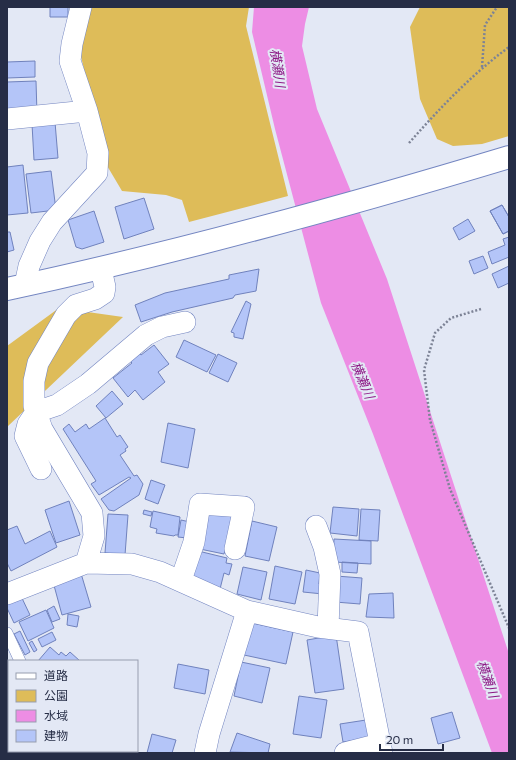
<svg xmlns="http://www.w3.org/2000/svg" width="516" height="760" viewBox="0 0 516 760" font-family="Commissioner,'Noto Sans JP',sans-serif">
  <rect width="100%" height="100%" fill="#e3e8f5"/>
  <!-- green -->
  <path fill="#debc59" d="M 89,7 L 249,7 L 246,26 L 288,196 L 189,222 L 182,200 L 166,195 L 122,191 L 106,164 L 80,52 Z
    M 420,7 L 509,7 L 509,136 L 482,144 L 453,146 L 437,139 L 420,99 L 410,27 Z
    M 59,308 L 123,317 L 7,427 L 7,346 Z"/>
  <!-- water -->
  <path fill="#ed8de4" d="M 254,7 L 309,7 L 305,24 L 302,46 L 317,109 L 387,279 L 509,654 L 509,753 L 492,753 L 373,434 L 321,303 L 275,129 L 252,32 Z"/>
  <!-- building -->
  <path fill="#b4c5f8" stroke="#7082bd" d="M 50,7 L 68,7 L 68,17 L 50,17 Z
    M 35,61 L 35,77 L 7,78 L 7,62 Z
    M 36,81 L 37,114 L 7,116 L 7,82 Z
    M 55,122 L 58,158 L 34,160 L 32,124 Z
    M 23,165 L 28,213 L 7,215 L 7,167 Z
    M 51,171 L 56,210 L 31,213 L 26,174 Z
    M 144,198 L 154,229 L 124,239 L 115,207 Z
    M 502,205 L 509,217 L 509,231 L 503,234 L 490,211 Z
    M 502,205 L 509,217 L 509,231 L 503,234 L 490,211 Z
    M 94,211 L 104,242 L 82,249 L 76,247 L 68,220 Z
    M 468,219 L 475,231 L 459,240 L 453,228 Z
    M 7,232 L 10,232 L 14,250 L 7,252 Z
    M 509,237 L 509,257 L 492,264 L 488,252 L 505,245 L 503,239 Z
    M 483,256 L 488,268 L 474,274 L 469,261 Z
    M 509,266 L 509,283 L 498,288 L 492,274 Z
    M 259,269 L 256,291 L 235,295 L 233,298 L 172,312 L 141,322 L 135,305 L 165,293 L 229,279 L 229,275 Z
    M 246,301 L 251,304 L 243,339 L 234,337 L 234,333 L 231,332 Z
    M 184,340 L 216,355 L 207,372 L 176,357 Z
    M 154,345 L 169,364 L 158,372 L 165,382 L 143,400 L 135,390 L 128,397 L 113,378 L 132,363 L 128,359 L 138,351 L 141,355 Z
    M 218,354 L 237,363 L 228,382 L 209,373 Z
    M 112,391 L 123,404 L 106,418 L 96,406 Z
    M 105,418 L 117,437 L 120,435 L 128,447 L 125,449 L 126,451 L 120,455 L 134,476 L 137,475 L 143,484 L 139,495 L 114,511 L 109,510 L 101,499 L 131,478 L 129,477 L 99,495 L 91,484 L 96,481 L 63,429 L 69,424 L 75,432 L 86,424 L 89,429 Z
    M 168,423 L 195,429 L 188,468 L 161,462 Z
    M 151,480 L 165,485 L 158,504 L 145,499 Z
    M 69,501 L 80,535 L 56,543 L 45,510 Z
    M 333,507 L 359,509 L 357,536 L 330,533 Z
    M 361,509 L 380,510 L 378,541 L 359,540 Z
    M 144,510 L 152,512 L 151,516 L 143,514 Z
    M 153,511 L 180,517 L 178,535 L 175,535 L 174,536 L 156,533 L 157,529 L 150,527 Z
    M 203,511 L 234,516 L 224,554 L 195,548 Z
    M 108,514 L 128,515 L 125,555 L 105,553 Z
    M 181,520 L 190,522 L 187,538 L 178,537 Z
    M 252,521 L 277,527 L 269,561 L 245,556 Z
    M 17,526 L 25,544 L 50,531 L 57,547 L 11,571 L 7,563 L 7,530 Z
    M 334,539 L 371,541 L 371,564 L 333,562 Z
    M 194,550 L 227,558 L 226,563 L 232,564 L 229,575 L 224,573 L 220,589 L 187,581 Z
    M 342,562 L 358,563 L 357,573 L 342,572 Z
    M 275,566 L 302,572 L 295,604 L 269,599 Z
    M 243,567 L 267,572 L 261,600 L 237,594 Z
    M 80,570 L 91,607 L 62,615 L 52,578 Z
    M 306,570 L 320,573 L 319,584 L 324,585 L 323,594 L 303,592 Z
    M 336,576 L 362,578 L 360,604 L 335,602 Z
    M 393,593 L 394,618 L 366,617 L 369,594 Z
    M 20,594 L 30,615 L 14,623 L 7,608 L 7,600 Z
    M 54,606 L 60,619 L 52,622 L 47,610 Z
    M 46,610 L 54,628 L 28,641 L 19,622 Z
    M 68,614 L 79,616 L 77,627 L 67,625 Z
    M 252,623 L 293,632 L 286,664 L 244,655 Z
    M 20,631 L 30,652 L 25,655 L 14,634 Z
    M 52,632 L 56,640 L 42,647 L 38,639 Z
    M 336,635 L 344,689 L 315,693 L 307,640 Z
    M 32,641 L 37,650 L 34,652 L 29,643 Z
    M 50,647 L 59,655 L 61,652 L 66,656 L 70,652 L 80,661 L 38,661 Z
    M 241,662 L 270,668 L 262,703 L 234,696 Z
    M 178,664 L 209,670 L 205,694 L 174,688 Z
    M 299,696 L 327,700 L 321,738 L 293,734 Z
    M 452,712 L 460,738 L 438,744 L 431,718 Z
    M 366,720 L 369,738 L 343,742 L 340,724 Z
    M 9,721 L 9,736 L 7,736 L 7,722 Z
    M 237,733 L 270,744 L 268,753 L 230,752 Z
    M 152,734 L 176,740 L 172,753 L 147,753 Z
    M 34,751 L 60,751 L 59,753 L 34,753 Z
    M 81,751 L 101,751 L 100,753 L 80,753 Z"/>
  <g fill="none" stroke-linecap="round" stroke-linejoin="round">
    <!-- service casing -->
    <g stroke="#7385c1" stroke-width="12">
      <path id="service" d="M 7,633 L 20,661
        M 25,753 L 26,751"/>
    </g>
    <!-- minor casing -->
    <g stroke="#7385c1" stroke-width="22">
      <path id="minor" d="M 7,119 L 87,111
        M 25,285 L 29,266 L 40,241 L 52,222 L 97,173 L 98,153 L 87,111 L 70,61 L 72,44 L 81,7
        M 41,469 L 25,436 L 28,424 L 36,412 L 57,405 L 88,384 L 146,335 L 162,327 L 185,322
        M 316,526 L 324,547 L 330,574 L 328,628
        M 86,563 L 132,564 L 160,572 L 247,611 L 318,627 L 358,632 L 382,753
        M 181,580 L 194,542 L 200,504 L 244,507 L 235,549
        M 7,594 L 86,563 L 94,536 L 92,513 L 42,429 L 34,406 L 34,381 L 38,363 L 66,315 L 76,305 L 95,299 L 104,293 L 105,287 L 101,269
        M 205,753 L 209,734 L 247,611
        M 345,753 L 380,744"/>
    </g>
    <!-- tertiary casing -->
    <g stroke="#7385c1" stroke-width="24">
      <path id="tertiary" d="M 7,289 C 176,253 343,207 509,157"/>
    </g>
    <!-- path -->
    <path stroke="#7d8396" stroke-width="2.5" stroke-dasharray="2 2" stroke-linecap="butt" d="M 482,67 L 485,25 L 497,7
      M 409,143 C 440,108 471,75 509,47
      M 481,309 L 451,318 L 435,333 L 424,370 L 430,420 L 450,489 L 509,628"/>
    <!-- service -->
    <use href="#service" stroke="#fff" stroke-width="11"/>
    <!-- minor -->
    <use href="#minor" stroke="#fff" stroke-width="21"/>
    <!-- tertiary -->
    <use href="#tertiary" stroke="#fff" stroke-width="22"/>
  </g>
  <g text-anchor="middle" stroke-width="4" stroke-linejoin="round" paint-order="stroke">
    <!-- water labels -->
    <g font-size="13" font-style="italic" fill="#8d1a86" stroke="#e3e8f5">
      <text transform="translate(278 68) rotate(82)" y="5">横瀬川</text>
      <text transform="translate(363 380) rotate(67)" y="5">横瀬川</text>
      <text transform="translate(488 679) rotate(70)" y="5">横瀬川</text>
    </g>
  </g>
  <!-- border -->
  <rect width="516" height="760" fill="none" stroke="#262d46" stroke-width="16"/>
  <!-- legend -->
  <rect x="8" y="660" width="130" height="92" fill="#e3e8f5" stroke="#979daf"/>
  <rect x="16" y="673" width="20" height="6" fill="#ffffff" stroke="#979daf"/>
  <text x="44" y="680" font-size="12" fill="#262d46">道路</text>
  <rect x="16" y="690" width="20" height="12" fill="#debc59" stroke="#979daf"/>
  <text x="44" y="700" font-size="12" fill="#262d46">公園</text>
  <rect x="16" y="710" width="20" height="12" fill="#ed8de4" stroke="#979daf"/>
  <text x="44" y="720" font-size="12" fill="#262d46">水域</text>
  <rect x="16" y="730" width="20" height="12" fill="#b4c5f8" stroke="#979daf"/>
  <text x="44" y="740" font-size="12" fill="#262d46">建物</text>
  <!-- scale -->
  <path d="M380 744v6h63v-6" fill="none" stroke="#262d46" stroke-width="2"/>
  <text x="386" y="744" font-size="12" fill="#262d46" stroke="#e3e8f5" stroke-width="3" paint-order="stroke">20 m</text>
</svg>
